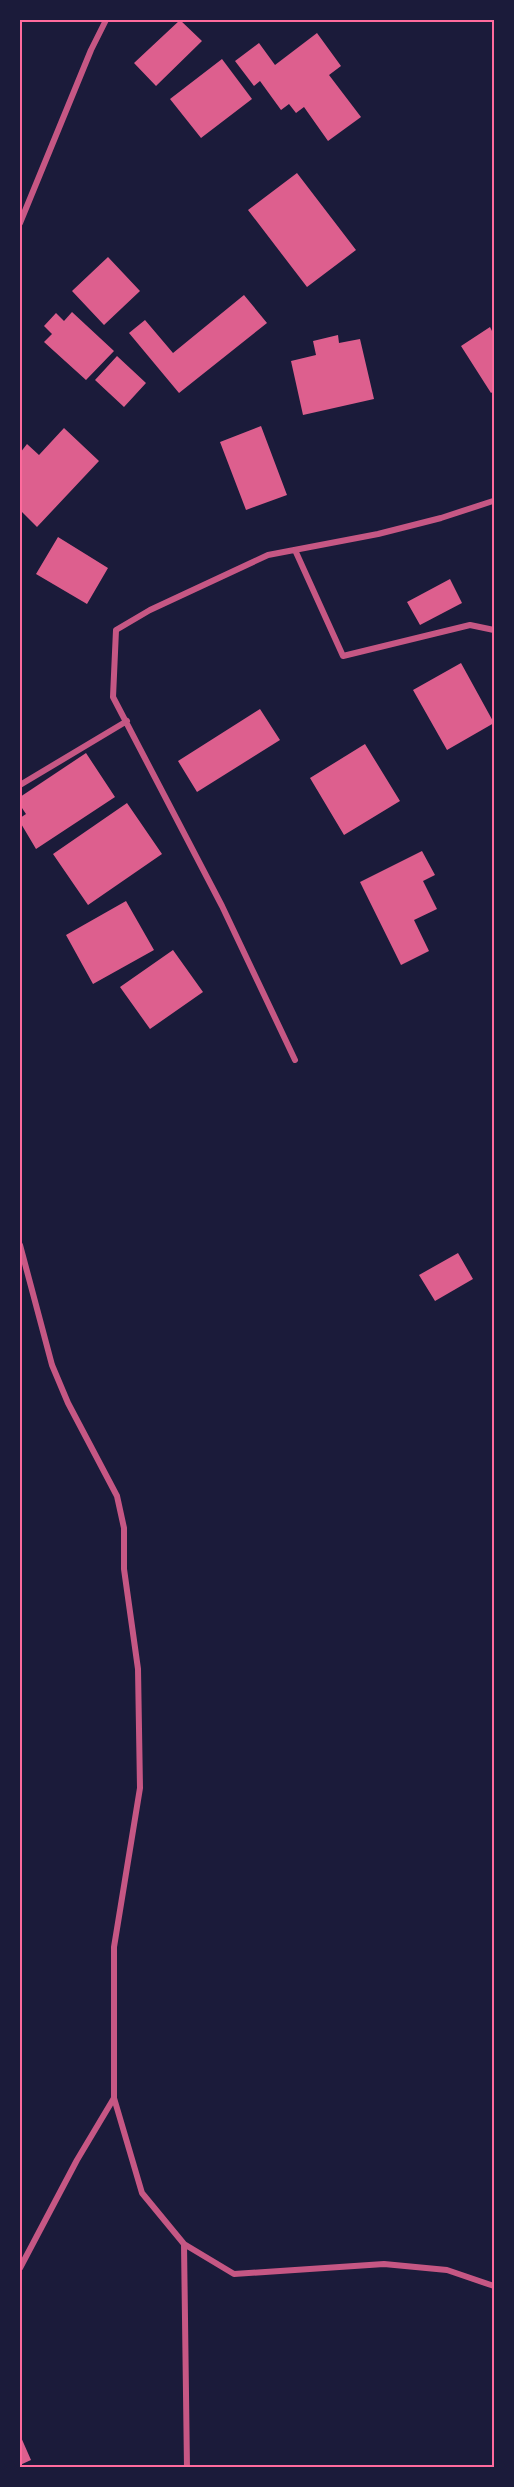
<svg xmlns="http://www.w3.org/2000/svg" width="514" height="2487" viewBox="0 0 514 2487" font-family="Rubik,sans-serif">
  <rect width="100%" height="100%" fill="#1b1b3a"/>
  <!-- building -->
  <path fill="#dd5f8e" d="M 180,20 L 202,41 L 156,86 L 134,63 Z
    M 317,33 L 341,66 L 329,75 L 361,117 L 328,141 L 304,107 L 296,113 L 289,104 L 281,110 L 260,81 L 254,86 L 235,61 L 259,43 L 275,65 Z
    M 222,59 L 252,99 L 201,138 L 170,99 Z
    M 297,173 L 356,250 L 307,287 L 248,210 Z
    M 108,257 L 140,291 L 104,325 L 72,291 Z
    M 244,295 L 267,323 L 179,393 L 129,333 L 145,320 L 173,353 Z
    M 72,312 L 114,351 L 86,380 L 44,342 L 52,334 L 44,326 L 56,313 L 64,321 Z
    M 490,327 L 494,335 L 494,391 L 491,393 L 461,346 Z
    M 338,335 L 339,343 L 360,339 L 374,399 L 303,415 L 291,361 L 316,355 L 313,341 Z
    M 117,356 L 146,383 L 124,407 L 95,380 Z
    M 261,426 L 287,495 L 246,510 L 220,442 Z
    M 64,428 L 99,461 L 37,527 L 20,510 L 20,453 L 27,444 L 39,455 Z
    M 58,537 L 108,568 L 87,604 L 36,574 Z
    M 450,579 L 462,603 L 420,625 L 407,602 Z
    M 461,663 L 494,723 L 447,750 L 413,690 Z
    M 260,709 L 280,740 L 197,792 L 178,761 Z
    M 365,744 L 400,801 L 344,835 L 310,778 Z
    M 86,753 L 115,797 L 36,849 L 20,822 L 20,818 L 26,814 L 20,805 L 20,797 Z
    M 127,803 L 162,854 L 88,905 L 53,854 Z
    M 422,851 L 435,875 L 423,881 L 437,909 L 414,920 L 429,951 L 401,965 L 360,882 Z
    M 126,901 L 154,950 L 93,984 L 66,935 Z
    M 173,950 L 203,992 L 150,1029 L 120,987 Z
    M 458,1253 L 473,1279 L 435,1301 L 419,1275 Z
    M 20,2435 L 31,2460 L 20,2465 Z"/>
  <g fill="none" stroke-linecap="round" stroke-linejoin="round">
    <!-- minor -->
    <path stroke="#c65784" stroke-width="6" d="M 20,223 L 91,50 L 106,20
      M 295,550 L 343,656 L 470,625 L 494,630
      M 20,785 L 127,721
      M 295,1060 L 222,906 L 113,697 L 116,630 L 150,610 L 268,555 L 378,534 L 441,518 L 493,501
      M 20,1245 L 52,1365 L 68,1403 L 117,1496 L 124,1528 L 124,1569 L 138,1669 L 140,1788 L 114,1947 L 114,2098 L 77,2160 L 20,2268
      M 114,2098 L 142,2193 L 184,2244 L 234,2274 L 384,2264 L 447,2270 L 494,2286
      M 184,2244 L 187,2468"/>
  </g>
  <!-- border -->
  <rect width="514" height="2487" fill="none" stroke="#1b1b3a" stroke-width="42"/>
  <rect x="21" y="21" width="472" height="2445" fill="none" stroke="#ff6b9d" stroke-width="2"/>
</svg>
